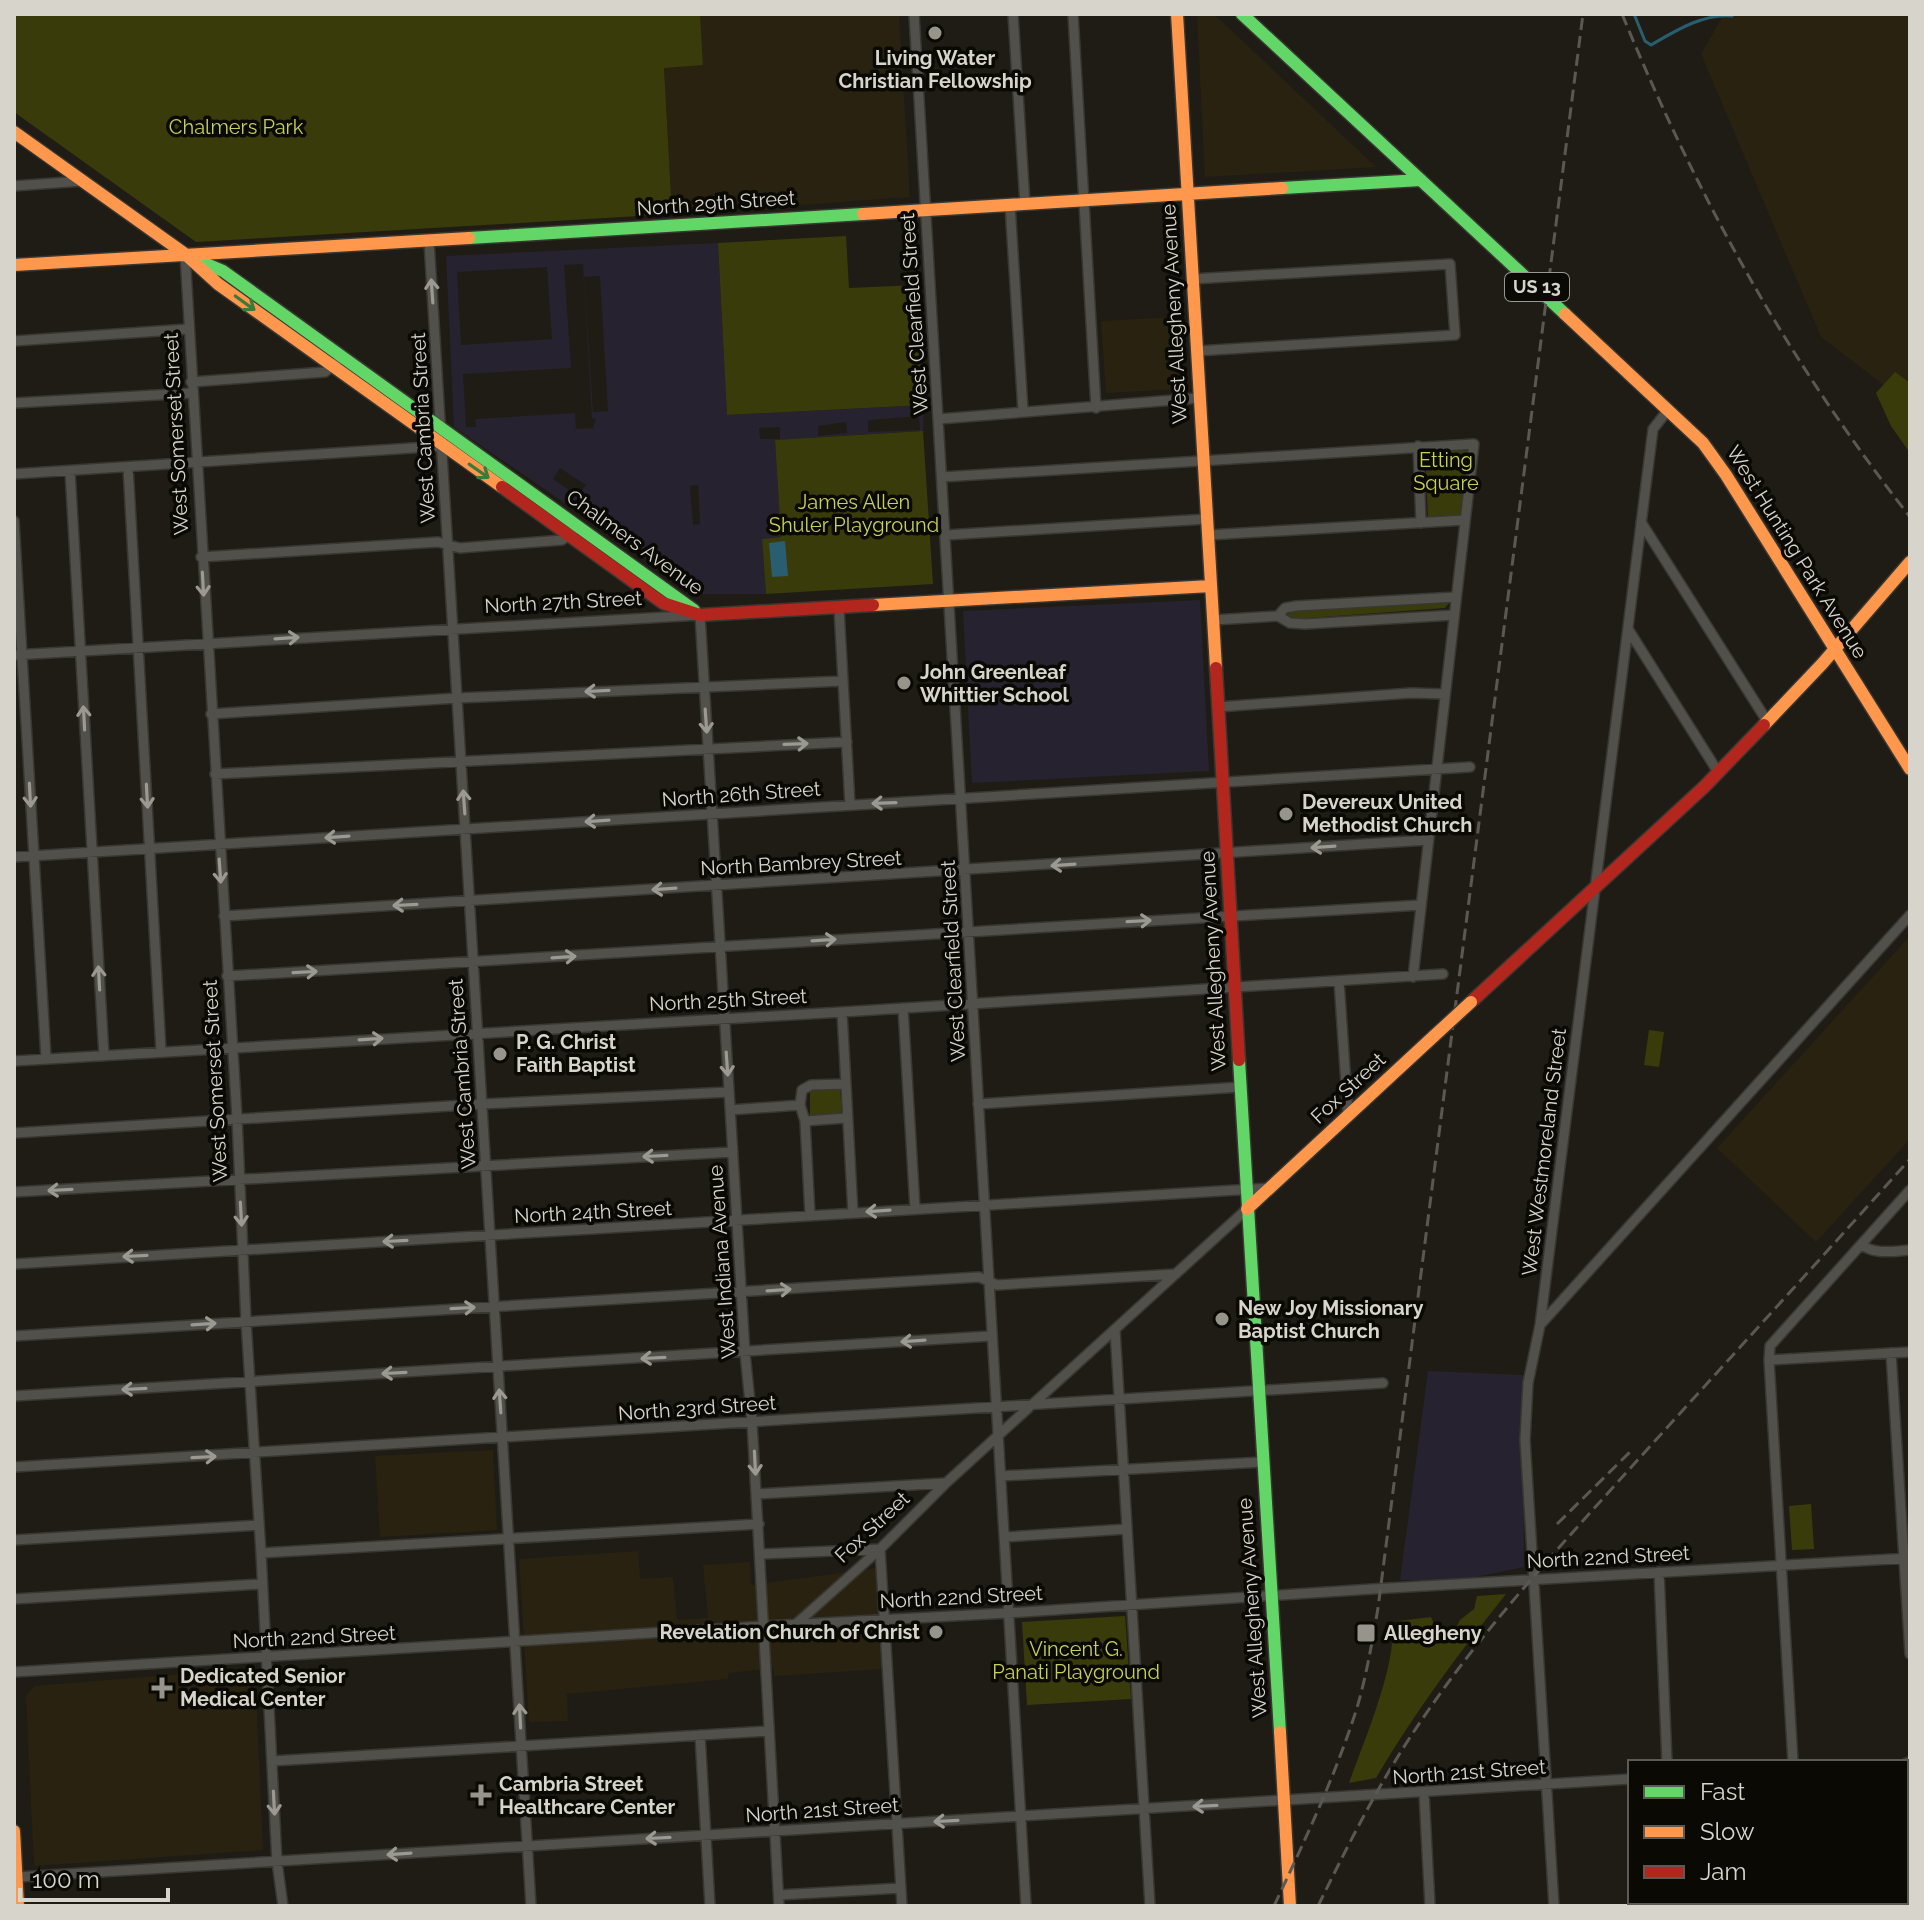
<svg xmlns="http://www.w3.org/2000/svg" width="1924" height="1920" viewBox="0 0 1924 1920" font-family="Raleway,sans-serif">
  <rect width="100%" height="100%" fill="#1f1c15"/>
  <!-- built -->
  <path fill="#292210" d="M 700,14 L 899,14 L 910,197 L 672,214 L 664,67 L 703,65 Z
    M 1197,14 L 1214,14 L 1376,167 L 1205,177 Z
    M 1724,14 L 1910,14 L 1910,405 L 1821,337 L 1701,54 Z
    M 1175,317 L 1179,389 L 1106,393 L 1101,321 Z
    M 1910,936 L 1910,1139 L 1816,1242 L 1717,1148 Z
    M 493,1450 L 497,1530 L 380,1537 L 375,1456 Z
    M 638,1551 L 640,1579 L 673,1577 L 677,1620 L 708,1618 L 703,1565 L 750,1562 L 751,1585 L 877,1568 L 883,1669 L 774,1676 L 773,1668 L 728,1673 L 728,1679 L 567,1694 L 568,1721 L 529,1722 L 519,1559 Z
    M 255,1668 L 263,1850 L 34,1866 L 26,1696 L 34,1686 Z"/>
  <!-- industrial -->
  <path fill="#27222f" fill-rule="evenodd" d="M 718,243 L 727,415 L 924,405 L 923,431 L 775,440 L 781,537 L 762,539 L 766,594 L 697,594 L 454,427 L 446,256 ZM 583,264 L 592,418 L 596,419 L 593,428 L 576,429 L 575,413 L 475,419 L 476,427 L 466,427 L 463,374 L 571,368 L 564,265 ZM 547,267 L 552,339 L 461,345 L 457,272 ZM 600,276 L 608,411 L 593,412 L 584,277 ZM 919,416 L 920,430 L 868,432 L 868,420 ZM 846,422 L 847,433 L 818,436 L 818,426 ZM 780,427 L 780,439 L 760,439 L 759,428 ZM 560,468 L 586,485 L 578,496 L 553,479 ZM 698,485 L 700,524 L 693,525 L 690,486 Z
    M 1200,600 L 1209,771 L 972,783 L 963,611 Z
    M 1428,1371 L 1523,1375 L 1524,1567 L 1461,1580 L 1400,1580 Z"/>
  <!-- green -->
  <path fill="#393c0a" d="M 14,14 L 700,14 L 703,65 L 664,68 L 672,214 L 196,242 L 14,112 Z
    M 846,236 L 849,288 L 918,285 L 924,405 L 727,415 L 718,243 Z
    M 1895,372 L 1910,383 L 1910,453 L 1891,426 L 1876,393 Z
    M 923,431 L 933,584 L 766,594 L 762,539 L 781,537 L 775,440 Z
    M 1469,450 L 1462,515 L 1428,517 L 1425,452 Z
    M 1444,600 L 1449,603 L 1445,608 L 1295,619 L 1287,615 L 1294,610 Z
    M 1649,1030 L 1664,1032 L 1659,1067 L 1644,1065 Z
    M 840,1088 L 842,1114 L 810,1115 L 810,1091 Z
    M 1811,1504 L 1814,1549 L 1792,1550 L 1789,1506 Z
    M 1506,1594 C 1459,1653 1414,1713 1376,1778 L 1349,1783 C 1363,1744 1397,1664 1392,1626 L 1398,1621 L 1431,1617 L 1439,1636 L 1453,1634 L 1460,1620 L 1474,1609 L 1477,1596 Z
    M 1125,1616 L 1131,1699 L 1027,1705 L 1022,1622 Z"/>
  <!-- water -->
  <path fill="#285e70" d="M 785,541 L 788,576 L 772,577 L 769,543 Z"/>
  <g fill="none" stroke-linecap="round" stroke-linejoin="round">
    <!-- stream -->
    <path stroke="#285e70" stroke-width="3" d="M 1634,14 L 1645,41 L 1651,45 C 1675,31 1704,13 1732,16"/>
    <!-- street casing -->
    <g stroke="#393732" stroke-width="12">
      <path id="street" d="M 914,14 L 1026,1906
        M 1013,14 L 1025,204
        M 1073,14 L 1096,408
        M 14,186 L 82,181
        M 1010,205 L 1023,411
        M 429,241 L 531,1906
        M 185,254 L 237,1118 L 246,1321 L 261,1553 L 277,1862 L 283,1906
        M 1192,279 L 1450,264 L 1455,335 L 1197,351
        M 14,341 L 188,329
        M 191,382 L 325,372 L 337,362
        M 14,403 L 192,393
        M 939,419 L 1199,398
        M 1418,446 L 1421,523
        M 128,467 L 161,1051
        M 70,471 L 104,1056
        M 14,474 L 443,446
        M 942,477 L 1474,444 L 1413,977
        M 14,521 L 46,1058
        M 1641,522 L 1767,721
        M 946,535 L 1207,519
        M 1208,535 L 1465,520
        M 201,557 L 438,542 L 460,548 L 562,540 L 573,532
        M 839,609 L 850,805
        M 1278,616 L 1285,608 L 1296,606 L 1456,597
        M 1213,620 L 1278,616 L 1290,623 L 1305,624 L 1454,615
        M 1628,629 L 1718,772
        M 14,655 L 700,615 L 745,1353 L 752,1422 L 779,1906
        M 1218,707 L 1411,693 L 1445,694
        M 211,714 L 457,698 L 843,681
        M 215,774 L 847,742
        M 14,857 L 1470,767
        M 224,916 L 1428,840
        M 227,976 L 1421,905
        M 1339,981 L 1348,1113
        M 903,1008 L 915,1208
        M 842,1012 L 853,1213
        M 14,1061 L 842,1012 L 1443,974
        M 978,1104 L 1241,1087
        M 730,1110 L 800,1105
        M 805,1121 L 846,1118
        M 14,1133 L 482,1104 L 729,1092
        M 14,1192 L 733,1152
        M 810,1215 L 805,1121 L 800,1105 L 802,1090 L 811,1085 L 845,1084
        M 1862,1245 C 1875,1255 1894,1251 1910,1250
        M 14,1264 L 1270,1188
        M 1540,1325 L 1910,915
        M 1115,1330 L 1150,1906
        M 14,1336 L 979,1277 L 997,1285 L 1176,1274
        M 1891,1353 L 1910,1654
        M 1769,1360 L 1910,1352
        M 14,1396 L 991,1336
        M 14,1467 L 1383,1383
        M 1001,1476 L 1263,1462
        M 757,1494 L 946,1483
        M 1005,1537 L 1127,1529
        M 14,1540 L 259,1525
        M 261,1553 L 759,1524
        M 761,1554 L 880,1549 L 902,1906
        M 1659,1572 L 1667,1762
        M 14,1599 L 262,1584
        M 796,1624 L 880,1549 L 946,1483 L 1247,1209
        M 14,1672 L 765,1626 L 1008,1613 L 1372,1589 L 1910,1558
        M 700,1735 L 710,1906
        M 272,1761 L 769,1731
        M 1793,1762 L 1769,1360 L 1770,1346 L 1910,1190
        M 1906,1763 L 1910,1762
        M 1424,1793 L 1430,1906
        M 17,1877 L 1630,1779
        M 779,1895 L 901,1888
        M 1676,1902 L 1676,1906
        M 1802,1902 L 1802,1906
        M 1554,1906 L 1525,1440 L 1528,1383 L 1540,1325 L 1653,429 L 1668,410"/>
    </g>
    <!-- fast casing -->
    <g stroke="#393732" stroke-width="15">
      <path id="fast" d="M 1242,14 L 1565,314
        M 1282,188 L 1421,180
        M 469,238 L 863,214
        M 197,260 L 223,271 L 694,610
        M 1239,1060 L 1280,1732"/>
    </g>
    <!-- slow casing -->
    <g stroke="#393732" stroke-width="15">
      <path id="slow" d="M 1177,14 L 1216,668
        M 14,132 L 185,254 L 218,284 L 502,487
        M 863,214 L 1282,188
        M 14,265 L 469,238
        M 1565,314 L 1703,443 L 1726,475 L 1910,769
        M 873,605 L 1211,586
        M 1764,725 L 1822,664 L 1910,562
        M 1247,1209 L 1434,1036
        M 1280,1732 L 1290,1906
        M 14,1831 L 18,1906"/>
    </g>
    <!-- jam casing -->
    <g stroke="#393732" stroke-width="15">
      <path id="jam" d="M 502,487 L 663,603 L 700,615 L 873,605
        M 1216,668 L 1239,1060
        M 1471,1002 L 1704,787 L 1764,725"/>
    </g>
    <!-- street -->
    <use href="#street" stroke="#51504b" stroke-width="9"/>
    <!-- fast -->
    <use href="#fast" stroke="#63d668" stroke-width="12"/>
    <!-- slow -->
    <use href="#slow" stroke="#ff974d" stroke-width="12"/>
    <!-- jam -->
    <use href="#jam" stroke="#b3261e" stroke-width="12"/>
    <!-- rail -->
    <path stroke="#5a5853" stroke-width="3" stroke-dasharray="12 6" stroke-linecap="butt" d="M 1622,14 C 1699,200 1786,358 1910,517
      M 1557,1524 L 1631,1451
      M 1274,1906 C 1304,1842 1334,1779 1356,1711 C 1366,1678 1372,1643 1378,1608 L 1583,14
      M 1318,1906 C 1349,1843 1381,1779 1421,1721 C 1481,1632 1554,1553 1625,1474 C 1720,1369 1816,1264 1910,1159"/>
    <!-- slow-bridge casing -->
    <g stroke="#393732" stroke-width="15" stroke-linecap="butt">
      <path id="slow-bridge" d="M 1434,1036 L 1471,1002"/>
    </g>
    <!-- slow-bridge -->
    <use href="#slow-bridge" stroke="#ff974d" stroke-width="12"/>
  </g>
  <!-- one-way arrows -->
  <defs><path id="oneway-shaft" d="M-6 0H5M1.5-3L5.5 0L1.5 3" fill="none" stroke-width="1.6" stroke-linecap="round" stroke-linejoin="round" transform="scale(2)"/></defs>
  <g stroke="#9b9992">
    <use href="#oneway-shaft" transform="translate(432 291) rotate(-94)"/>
    <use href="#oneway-shaft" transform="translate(203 584) rotate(87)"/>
    <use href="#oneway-shaft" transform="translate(287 638) rotate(-4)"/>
    <use href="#oneway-shaft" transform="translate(597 691) rotate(177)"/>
    <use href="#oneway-shaft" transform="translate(84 718) rotate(-93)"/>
    <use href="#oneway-shaft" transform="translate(706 721) rotate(86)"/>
    <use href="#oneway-shaft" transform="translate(796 744) rotate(-2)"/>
    <use href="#oneway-shaft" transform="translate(30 795) rotate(87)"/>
    <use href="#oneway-shaft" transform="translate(147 796) rotate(87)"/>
    <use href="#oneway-shaft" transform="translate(464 802) rotate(-94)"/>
    <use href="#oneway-shaft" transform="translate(884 803) rotate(178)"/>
    <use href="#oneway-shaft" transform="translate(597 821) rotate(176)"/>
    <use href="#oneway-shaft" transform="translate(337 837) rotate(176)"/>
    <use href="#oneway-shaft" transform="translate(1323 847) rotate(176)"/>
    <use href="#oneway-shaft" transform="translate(1063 865) rotate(176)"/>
    <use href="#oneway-shaft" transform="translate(220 871) rotate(86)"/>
    <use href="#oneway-shaft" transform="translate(664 889) rotate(176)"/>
    <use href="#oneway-shaft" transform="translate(405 905) rotate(177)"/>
    <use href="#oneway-shaft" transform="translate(1139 921) rotate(-3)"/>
    <use href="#oneway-shaft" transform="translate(824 940) rotate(-4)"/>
    <use href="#oneway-shaft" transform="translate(564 957) rotate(-4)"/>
    <use href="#oneway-shaft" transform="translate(305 972) rotate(-3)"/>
    <use href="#oneway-shaft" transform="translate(99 978) rotate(-93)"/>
    <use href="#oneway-shaft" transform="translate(371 1039) rotate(-4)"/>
    <use href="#oneway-shaft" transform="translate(727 1064) rotate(86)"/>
    <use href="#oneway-shaft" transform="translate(655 1156) rotate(177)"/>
    <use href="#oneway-shaft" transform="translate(60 1190) rotate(177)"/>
    <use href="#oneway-shaft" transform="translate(878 1211) rotate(176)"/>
    <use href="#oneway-shaft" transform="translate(241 1214) rotate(87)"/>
    <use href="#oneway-shaft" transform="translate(395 1241) rotate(177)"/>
    <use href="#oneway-shaft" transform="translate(135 1256) rotate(177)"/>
    <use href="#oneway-shaft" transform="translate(779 1290) rotate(-4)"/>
    <use href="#oneway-shaft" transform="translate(463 1308) rotate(-3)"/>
    <use href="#oneway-shaft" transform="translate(204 1324) rotate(-4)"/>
    <use href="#oneway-shaft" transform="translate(913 1341) rotate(176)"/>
    <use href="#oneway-shaft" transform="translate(653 1358) rotate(177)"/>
    <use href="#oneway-shaft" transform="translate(394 1373) rotate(177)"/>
    <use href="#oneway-shaft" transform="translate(134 1389) rotate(177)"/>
    <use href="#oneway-shaft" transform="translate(500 1401) rotate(-94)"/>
    <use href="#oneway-shaft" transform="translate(204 1457) rotate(-3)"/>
    <use href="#oneway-shaft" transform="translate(755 1463) rotate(87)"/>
    <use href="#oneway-shaft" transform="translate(520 1716) rotate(-93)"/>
    <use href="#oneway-shaft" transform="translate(274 1803) rotate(87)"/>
    <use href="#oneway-shaft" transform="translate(1205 1806) rotate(177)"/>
    <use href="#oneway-shaft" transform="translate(946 1821) rotate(177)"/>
    <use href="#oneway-shaft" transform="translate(658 1838) rotate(177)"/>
    <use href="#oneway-shaft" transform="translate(399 1854) rotate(176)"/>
  </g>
  <g stroke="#3b7a3b">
    <use href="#oneway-shaft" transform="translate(245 303) rotate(36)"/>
    <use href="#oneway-shaft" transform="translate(479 471) rotate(35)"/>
  </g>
  <!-- markers -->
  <g fill="#97948c" stroke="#0a0904" stroke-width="3">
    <circle cx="935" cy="33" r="8"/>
    <circle cx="904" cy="683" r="8"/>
    <circle cx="1286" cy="814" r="8"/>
    <circle cx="500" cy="1054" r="8"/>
    <circle cx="1222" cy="1319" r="8"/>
    <circle cx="936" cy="1632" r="8"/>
    <rect x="1356" y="1623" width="20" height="20" rx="4"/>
    <path d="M158 1676h8v8h8v8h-8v8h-8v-8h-8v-8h8z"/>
    <path d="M477 1783h8v8h8v8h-8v8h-8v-8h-8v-8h8z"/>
  </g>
  <g text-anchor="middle" stroke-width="7" stroke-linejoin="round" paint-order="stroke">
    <!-- shield labels -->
    <rect fill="#0a0904" stroke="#9a9790" stroke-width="2" x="1505" y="273" width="64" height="28" rx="6"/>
    <g font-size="18" font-weight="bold" fill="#d7d4cc">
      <text x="1537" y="293">US 13</text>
    </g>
    <!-- poi labels -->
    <g font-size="20" font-weight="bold" fill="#d7d4cc" stroke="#0a0904" text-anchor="start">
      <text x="935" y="65" text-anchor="middle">Living Water<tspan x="935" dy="23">Christian Fellowship</tspan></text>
      <text x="920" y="679">John Greenleaf<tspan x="920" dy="23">Whittier School</tspan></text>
      <text x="1302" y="809">Devereux United<tspan x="1302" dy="23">Methodist Church</tspan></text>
      <text x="516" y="1049">P. G. Christ<tspan x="516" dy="23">Faith Baptist</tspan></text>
      <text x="1238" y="1315">New Joy Missionary<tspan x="1238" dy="23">Baptist Church</tspan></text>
      <text x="920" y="1639" text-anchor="end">Revelation Church of Christ</text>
      <text x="1384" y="1640">Allegheny</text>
      <text x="180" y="1683">Dedicated Senior<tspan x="180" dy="23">Medical Center</tspan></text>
      <text x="499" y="1791">Cambria Street<tspan x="499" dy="23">Healthcare Center</tspan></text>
    </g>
    <!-- park labels -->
    <g font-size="20" fill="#c6d158" stroke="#0a0904">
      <text x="236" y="134">Chalmers Park</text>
      <text x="1446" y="467">Etting<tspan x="1446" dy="23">Square</tspan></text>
      <text x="854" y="509">James Allen<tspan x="854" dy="23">Shuler Playground</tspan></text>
      <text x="1076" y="1656">Vincent G.<tspan x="1076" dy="23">Panati Playground</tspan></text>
    </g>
    <!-- street labels -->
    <g font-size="20" fill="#d7d4cc" stroke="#0a0904">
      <text transform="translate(716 203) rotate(-4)" y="7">North 29th Street</text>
      <text transform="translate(914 314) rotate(-94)" y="7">West Clearfield Street</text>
      <text transform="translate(1174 314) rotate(-93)" y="7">West Allegheny Avenue</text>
      <text transform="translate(423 428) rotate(-93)" y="7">West Cambria Street</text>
      <text transform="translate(176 434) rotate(-93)" y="7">West Somerset Street</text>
      <text transform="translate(635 542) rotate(36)" y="7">Chalmers Avenue</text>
      <text transform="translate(1797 552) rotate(58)" y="7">West Hunting Park Avenue</text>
      <text transform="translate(563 602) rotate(-3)" y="7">North 27th Street</text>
      <text transform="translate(741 794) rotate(-4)" y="7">North 26th Street</text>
      <text transform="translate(801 863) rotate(-3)" y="7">North Bambrey Street</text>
      <text transform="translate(953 961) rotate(-93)" y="7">West Clearfield Street</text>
      <text transform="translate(1213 961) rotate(-93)" y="7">West Allegheny Avenue</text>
      <text transform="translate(728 1000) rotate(-3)" y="7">North 25th Street</text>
      <text transform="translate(462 1074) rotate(-94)" y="7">West Cambria Street</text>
      <text transform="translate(215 1081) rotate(-93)" y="7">West Somerset Street</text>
      <text transform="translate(1348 1088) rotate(-43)" y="7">Fox Street</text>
      <text transform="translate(1544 1152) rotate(-83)" y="7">West Westmoreland Street</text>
      <text transform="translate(593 1212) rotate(-3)" y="7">North 24th Street</text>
      <text transform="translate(722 1262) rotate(-94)" y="7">West Indiana Avenue</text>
      <text transform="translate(697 1408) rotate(-4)" y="7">North 23rd Street</text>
      <text transform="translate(872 1527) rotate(-43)" y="7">Fox Street</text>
      <text transform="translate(1608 1557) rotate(-3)" y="7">North 22nd Street</text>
      <text transform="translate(961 1597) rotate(-3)" y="7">North 22nd Street</text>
      <text transform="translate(1252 1608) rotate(-94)" y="7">West Allegheny Avenue</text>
      <text transform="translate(314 1637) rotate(-3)" y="7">North 22nd Street</text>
      <text transform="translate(1469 1772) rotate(-4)" y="7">North 21st Street</text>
      <text transform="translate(822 1810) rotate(-4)" y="7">North 21st Street</text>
    </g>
  </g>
  <!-- border -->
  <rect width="1924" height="1920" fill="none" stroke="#d7d4cc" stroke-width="32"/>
  <!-- legend -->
  <rect x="1628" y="1760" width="280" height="144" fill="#0a0904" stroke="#5c5a54" stroke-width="2"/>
  <rect x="1644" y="1786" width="40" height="12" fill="#63d668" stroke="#5c5a54" stroke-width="2"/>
  <text x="1700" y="1800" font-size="24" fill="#d7d4cc">Fast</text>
  <rect x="1644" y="1826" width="40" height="12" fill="#ff974d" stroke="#5c5a54" stroke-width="2"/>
  <text x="1700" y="1840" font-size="24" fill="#d7d4cc">Slow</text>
  <rect x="1644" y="1866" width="40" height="12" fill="#b3261e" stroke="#5c5a54" stroke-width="2"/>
  <text x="1700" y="1880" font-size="24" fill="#d7d4cc">Jam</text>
  <!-- scale -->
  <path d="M20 1888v12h148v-12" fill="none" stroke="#d7d4cc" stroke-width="4"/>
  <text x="32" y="1888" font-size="24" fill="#d7d4cc" stroke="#0a0904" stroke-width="6" paint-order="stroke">100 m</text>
</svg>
